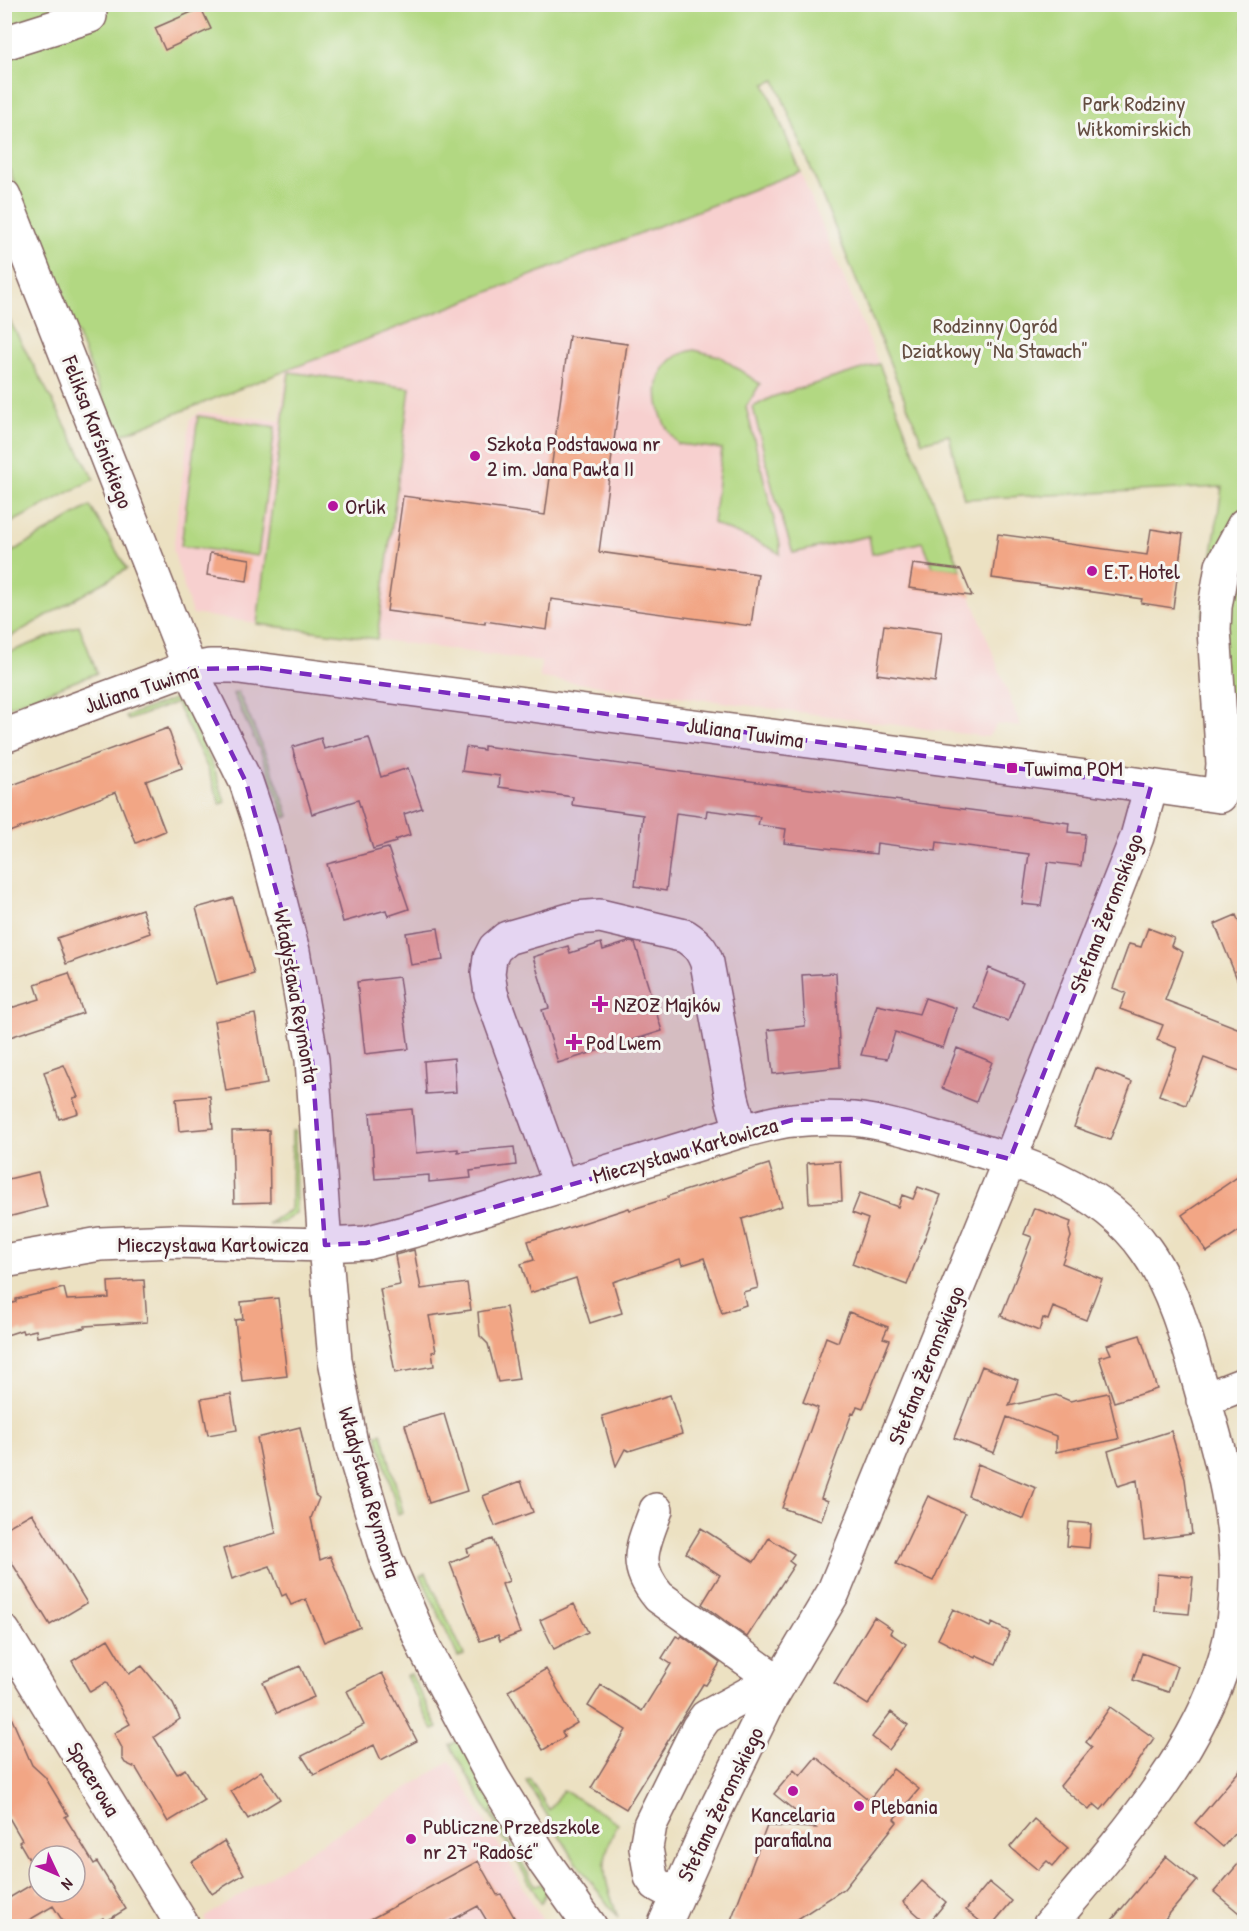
<svg xmlns="http://www.w3.org/2000/svg" width="1249" height="1931" viewBox="0 0 1249 1931" font-family="'Patrick Hand',sans-serif">
  <rect width="100%" height="100%" fill="#f6f6f2"/>
  <filter id="ink" filterUnits="userSpaceOnUse"><feTurbulence type="fractalNoise" baseFrequency=".0167" numOctaves="2"/><feDisplacementMap in="SourceGraphic" scale="12" xChannelSelector="R" yChannelSelector="G"/><feConvolveMatrix kernelMatrix="1 2 1 2 8 2 1 2 1" color-interpolation-filters="sRGB"/></filter>
  <filter id="wash" filterUnits="userSpaceOnUse"><feTurbulence type="fractalNoise" baseFrequency=".008" numOctaves="4" result="noise"/><feDisplacementMap in="SourceGraphic" scale="24" xChannelSelector="R" yChannelSelector="G"/><feGaussianBlur stdDeviation="1.35" result="paint"/><feColorMatrix in="noise" values="0 0 0 0 0 0 0 0 0 0 0 0 0 0 0 0 0 1.4 0 .05"/><feComposite in="paint" operator="in"/></filter>
  <g filter="url(#wash)">
    <rect width="100%" height="100%" fill="#ece1c2"/>
    <!-- built -->
    <path fill="#f7d0cf" d="M 800,171 L 879,364 L 772,397 L 753,407 L 773,490 L 793,553 L 870,536 L 924,542 L 961,570 L 1021,727 L 997,724 L 988,737 L 540,678 L 541,662 L 192,614 L 173,550 L 190,420 L 200,412 L 280,421 L 287,370 Z
      M 450,1761 L 546,1926 L 209,1926 L 204,1918 Z"/>
    <!-- green -->
    <path fill="#b2d882" stroke="#7e7c56" stroke-width="1.5" d="M 5,5 L 1244,5 L 1244,752 L 1241,772 L 1213,768 L 1203,614 L 1222,487 L 964,499 L 949,435 L 922,442 L 775,80 L 765,84 L 800,171 L 118,436 L 58,286 L 54,287 L 5,158 Z
      M 4,310 L 94,479 L 5,526 L 4,526 Z
      M 694,350 L 719,356 L 760,384 L 746,407 L 780,544 L 780,554 C 760,540 735,535 713,523 L 722,449 L 678,444 C 651,414 645,359 694,350 Z
      M 879,364 L 961,570 L 933,567 L 923,542 L 872,554 L 869,536 L 793,553 L 773,490 L 753,407 L 772,397 Z
      M 289,372 L 410,388 L 377,639 L 257,624 Z
      M 198,416 L 275,427 L 258,556 L 181,546 Z
      M 90,506 L 127,569 L 5,640 L 5,556 Z
      M 79,625 L 97,673 L 8,707 L 5,699 L 5,654 Z
      M 238,692 C 257,733 275,774 289,816 L 285,818 L 261,753 L 233,694 Z
      M 177,698 L 182,702 L 213,766 L 225,802 L 220,804 L 208,769 L 176,703 L 128,720 L 126,716 Z
      M 292,1131 L 295,1131 L 296,1213 L 283,1222 L 268,1224 L 291,1209 Z
      M 382,1433 L 403,1512 L 398,1514 L 377,1435 Z
      M 426,1573 L 464,1655 L 458,1657 L 421,1576 Z
      M 411,1674 L 438,1728 L 433,1730 L 406,1676 Z
      M 463,1738 L 497,1802 L 492,1812 L 535,1885 L 545,1884 L 548,1889 L 541,1903 L 450,1745 Z
      M 530,1779 L 549,1810 L 563,1790 L 618,1823 C 597,1865 604,1876 618,1918 L 574,1859 L 526,1781 Z"/>
    <g id="blocks">
      <!-- building -->
      <path fill="#f2a685" d="M 201,8 L 211,29 L 165,50 L 155,28 Z
        M 569,336 L 627,344 L 599,552 L 758,574 L 751,626 L 551,599 L 547,630 L 485,621 L 485,624 L 387,611 L 403,496 L 545,515 Z
        M 1151,529 L 1183,534 L 1173,608 L 1141,603 L 1142,599 L 992,578 L 998,534 L 1147,555 Z
        M 210,553 L 250,559 L 247,581 L 207,575 Z
        M 913,564 L 961,570 L 972,596 L 909,588 Z
        M 884,625 L 942,633 L 935,682 L 877,674 Z
        M 168,728 L 182,768 L 146,781 L 165,831 L 136,843 L 116,792 L 4,834 L 4,788 Z
        M 321,738 L 324,749 L 369,738 L 381,777 L 408,768 L 422,808 L 404,814 L 410,835 L 395,840 L 396,842 L 373,849 L 358,800 L 312,814 L 292,747 Z
        M 484,746 L 1069,823 L 1068,832 L 1085,834 L 1081,866 L 1048,862 L 1041,906 L 1022,904 L 1029,854 L 937,842 L 936,851 L 877,843 L 876,854 L 784,843 L 786,829 L 758,825 L 760,817 L 707,810 L 706,817 L 676,813 L 666,891 L 635,886 L 643,815 L 572,805 L 573,797 L 499,787 L 500,776 L 462,771 L 466,747 L 484,750 Z
        M 388,848 L 409,909 L 388,916 L 386,910 L 343,922 L 327,864 Z
        M 233,898 L 254,974 L 217,984 L 196,908 Z
        M 142,909 L 150,933 L 66,964 L 57,938 Z
        M 1236,915 L 1245,937 L 1243,994 L 1215,924 Z
        M 438,928 L 443,960 L 411,965 L 406,933 Z
        M 1148,928 L 1174,938 L 1171,946 L 1183,952 L 1165,1000 L 1245,1031 L 1245,1073 L 1204,1058 L 1186,1105 L 1159,1095 L 1177,1048 L 1157,1040 L 1163,1025 L 1120,1009 L 1126,993 L 1113,988 L 1129,944 L 1141,947 Z
        M 628,942 L 635,943 L 662,1031 L 558,1063 L 542,1010 L 549,1008 L 533,957 L 568,946 L 570,953 L 601,943 L 603,950 Z
        M 989,968 L 1023,982 L 1008,1021 L 974,1008 Z
        M 69,973 L 83,1013 L 4,1039 L 4,1010 L 40,999 L 35,984 Z
        M 836,973 L 840,1067 L 773,1074 L 768,1030 L 805,1026 L 802,975 Z
        M 399,977 L 409,1049 L 365,1054 L 357,982 Z
        M 925,998 L 956,1008 L 943,1048 L 895,1032 L 887,1059 L 861,1055 L 877,1005 L 919,1014 Z
        M 255,1014 L 267,1084 L 226,1091 L 214,1021 Z
        M 957,1048 L 992,1062 L 976,1102 L 942,1088 Z
        M 454,1058 L 456,1092 L 426,1094 L 424,1061 Z
        M 64,1065 L 78,1097 L 73,1098 L 78,1113 L 59,1119 L 44,1072 Z
        M 1096,1068 L 1132,1082 L 1110,1140 L 1074,1127 Z
        M 210,1096 L 213,1128 L 179,1131 L 176,1099 Z
        M 412,1109 L 416,1153 L 458,1149 L 458,1152 L 514,1147 L 516,1165 L 470,1171 L 471,1178 L 429,1182 L 429,1175 L 375,1179 L 370,1113 Z
        M 269,1130 L 270,1202 L 234,1203 L 232,1131 Z
        M 840,1161 L 842,1201 L 809,1203 L 807,1163 Z
        M 769,1164 L 782,1206 L 742,1219 L 758,1288 L 743,1292 L 746,1305 L 722,1313 L 704,1258 L 682,1265 L 680,1259 L 613,1282 L 622,1313 L 590,1323 L 576,1278 L 530,1293 L 521,1264 L 534,1260 L 528,1241 L 629,1208 L 630,1210 L 668,1198 L 668,1196 Z
        M 38,1172 L 47,1207 L 4,1218 L 4,1180 Z
        M 1245,1172 L 1245,1227 L 1207,1252 L 1182,1215 Z
        M 918,1187 L 941,1195 L 907,1285 L 852,1264 L 868,1219 L 852,1213 L 860,1193 L 898,1207 L 902,1195 L 913,1199 Z
        M 1034,1208 L 1071,1222 L 1069,1229 L 1071,1237 L 1062,1263 L 1102,1279 L 1086,1320 L 1053,1307 L 1048,1320 L 1043,1318 L 1039,1331 L 1001,1316 L 1032,1237 L 1024,1234 Z
        M 414,1250 L 421,1289 L 467,1283 L 471,1310 L 429,1316 L 436,1351 L 432,1352 L 434,1366 L 395,1373 L 380,1289 L 400,1285 L 395,1255 Z
        M 144,1280 L 147,1322 L 85,1326 L 85,1328 L 37,1337 L 36,1330 L 23,1333 L 22,1330 L 4,1336 L 4,1306 L 16,1302 L 16,1299 L 64,1288 L 67,1300 L 109,1298 L 108,1282 Z
        M 278,1298 L 287,1376 L 242,1381 L 235,1320 L 243,1319 L 241,1302 Z
        M 506,1307 L 519,1379 L 498,1382 L 488,1344 L 480,1336 L 478,1312 Z
        M 849,1312 L 888,1327 L 883,1338 L 890,1340 L 863,1408 L 857,1406 L 854,1414 L 852,1413 L 821,1498 L 828,1501 L 821,1521 L 782,1508 L 818,1408 L 803,1402 L 819,1361 L 818,1360 L 826,1337 L 838,1342 Z
        M 1140,1335 L 1157,1389 L 1114,1402 L 1099,1357 L 1111,1354 L 1107,1345 Z
        M 982,1366 L 1018,1380 L 1009,1406 L 1056,1395 L 1070,1401 L 1108,1393 L 1119,1439 L 1056,1452 L 1056,1436 L 1007,1417 L 994,1453 L 954,1438 Z
        M 231,1394 L 237,1430 L 208,1435 L 201,1399 Z
        M 670,1395 L 682,1434 L 629,1451 L 625,1449 L 616,1466 L 602,1416 Z
        M 444,1414 L 467,1491 L 429,1503 L 405,1425 Z
        M 300,1427 L 315,1495 L 319,1498 L 311,1518 L 320,1560 L 330,1556 L 360,1627 L 324,1642 L 306,1599 L 291,1605 L 286,1594 L 282,1596 L 270,1566 L 232,1579 L 223,1549 L 276,1533 L 257,1438 Z
        M 1171,1431 L 1185,1479 L 1192,1534 L 1144,1540 L 1137,1480 L 1118,1486 L 1108,1451 Z
        M 978,1464 L 1036,1488 L 1024,1519 L 968,1496 Z
        M 521,1481 L 533,1512 L 495,1526 L 483,1496 Z
        M 928,1496 L 965,1513 L 933,1581 L 896,1564 Z
        M 32,1513 L 87,1603 L 50,1625 L 4,1550 L 4,1529 Z
        M 1069,1522 L 1091,1524 L 1089,1548 L 1067,1546 Z
        M 701,1528 L 754,1562 L 769,1538 L 794,1554 L 789,1561 L 794,1565 L 747,1637 L 702,1604 L 720,1575 L 686,1553 Z
        M 493,1539 L 509,1581 L 502,1584 L 520,1633 L 500,1641 L 498,1635 L 480,1641 L 450,1563 L 469,1555 L 467,1549 Z
        M 1157,1574 L 1193,1577 L 1189,1614 L 1154,1611 Z
        M 574,1604 L 588,1632 L 554,1649 L 540,1620 Z
        M 953,1609 L 990,1627 L 992,1623 L 1010,1632 L 996,1664 L 976,1655 L 975,1658 L 938,1639 Z
        M 874,1617 L 892,1629 L 890,1633 L 906,1644 L 868,1705 L 834,1683 Z
        M 676,1636 L 680,1638 L 682,1636 L 720,1663 L 706,1685 L 703,1684 L 626,1809 L 591,1788 L 626,1730 L 588,1706 L 601,1685 L 642,1711 L 671,1664 L 662,1658 Z
        M 108,1639 L 129,1674 L 142,1666 L 173,1704 L 180,1719 L 154,1737 L 177,1774 L 185,1769 L 204,1800 L 168,1822 L 136,1768 L 125,1763 L 122,1758 L 122,1748 L 114,1733 L 130,1724 L 106,1682 L 90,1692 L 72,1661 Z
        M 1142,1653 L 1177,1666 L 1168,1692 L 1133,1680 Z
        M 300,1666 L 314,1697 L 277,1713 L 263,1682 Z
        M 546,1669 L 577,1723 L 562,1732 L 565,1737 L 543,1750 L 508,1691 Z
        M 382,1673 L 417,1741 L 381,1760 L 374,1745 L 314,1775 L 302,1756 L 364,1725 L 347,1691 Z
        M 4,1701 L 32,1765 L 45,1777 L 68,1815 L 65,1817 L 94,1864 L 97,1862 L 126,1909 L 105,1922 L 103,1918 L 88,1926 L 66,1926 L 53,1906 L 19,1926 L 4,1926 L 4,1901 L 39,1880 L 39,1892 L 75,1892 L 75,1856 L 39,1856 L 39,1876 L 19,1842 L 22,1840 L 4,1809 Z
        M 1110,1707 L 1154,1738 L 1129,1776 L 1101,1810 L 1094,1804 L 1089,1810 L 1060,1786 L 1092,1747 L 1086,1742 Z
        M 891,1712 L 908,1725 L 889,1750 L 872,1737 Z
        M 816,1757 L 869,1800 L 893,1769 L 919,1789 L 894,1819 L 897,1822 L 844,1889 L 787,1926 L 749,1926 L 731,1920 L 767,1826 L 816,1828 L 774,1794 L 794,1770 L 800,1776 Z
        M 1245,1764 L 1245,1821 L 1223,1847 L 1195,1823 Z
        M 261,1771 L 280,1799 L 248,1819 L 231,1791 Z
        M 1034,1819 L 1068,1848 L 1053,1866 L 1047,1861 L 1038,1870 L 1010,1847 Z
        M 224,1841 L 244,1874 L 212,1894 L 192,1862 Z
        M 1166,1856 L 1197,1881 L 1159,1926 L 1107,1926 Z
        M 1245,1856 L 1245,1918 L 1214,1892 Z
        M 478,1861 L 497,1895 L 501,1894 L 519,1926 L 490,1926 L 478,1906 L 441,1926 L 358,1926 Z
        M 922,1881 L 946,1902 L 928,1924 L 903,1902 Z
        M 989,1882 L 1012,1901 L 991,1926 L 986,1926 L 966,1910 Z"/>
    </g>
  </g>
  <g filter="url(#ink)">
    <use href="#blocks" fill-opacity="0" stroke="#836360" stroke-width="1.5"/>
    <g fill="none" stroke-linecap="round" stroke-linejoin="round">
      <!-- minor casing -->
      <g stroke="#836360" stroke-width="36">
        <path id="minor" d="M 4,43 L 90,16 L 86,4
          M 4,196 L 190,669 L 246,782 L 261,827 L 293,951 L 312,1060 L 325,1245 L 335,1360 L 351,1443 L 386,1559 L 425,1649 L 493,1778 L 546,1864 L 590,1926
          M 4,736 L 174,673 L 210,666 L 232,666 L 1094,778 L 1220,796 L 1223,764 L 1214,630 L 1215,607 L 1222,566 L 1244,525
          M 561,1187 L 491,993 L 488,973 L 490,958 L 495,948 L 507,938 L 576,918 L 600,916 L 685,936 C 697,944 702,949 707,963 L 732,1098 L 741,1131
          M 4,1261 L 100,1244 L 174,1241 L 325,1245 L 366,1243 L 423,1228 L 741,1131 C 758,1128 776,1121 793,1120 C 812,1118 834,1118 853,1119 C 882,1122 912,1131 940,1139 C 1014,1160 1100,1183 1146,1250 C 1179,1296 1193,1364 1209,1417 C 1232,1494 1248,1580 1225,1659 C 1196,1758 1114,1848 1049,1926
          M 1203,1400 L 1244,1384
          M 656,1510 C 643,1546 631,1564 659,1597 L 780,1683
          M 4,1632 L 183,1926
          M 676,1895 L 656,1884 L 651,1877 L 646,1848 L 650,1825 L 698,1728 L 706,1717 L 750,1693 L 769,1701
          M 664,1926 L 715,1811 L 769,1701 L 833,1593 L 1010,1159 L 1137,837 L 1151,786"/>
      </g>
      <!-- minor -->
      <use href="#minor" stroke="#fff" stroke-width="33"/>
    </g>
  </g>
  <!-- marked area -->
  <path fill="#7b2cbf" fill-opacity="0.2" stroke="#7b2cbf" stroke-width="4.5" stroke-dasharray="12 8" stroke-linejoin="round" d="M 260,668 L 1151,786 L 1137,837 L 1010,1159 L 854,1119 L 792,1120 L 423,1228 L 366,1243 L 325,1245 L 312,1060 L 293,951 L 246,782 L 190,669 Z"/>
  <!-- markers -->
  <g fill="#b5179e" stroke="#f6f6f2" stroke-width="2">
    <circle cx="475" cy="456" r="6"/>
    <circle cx="333" cy="506" r="6"/>
    <circle cx="1092" cy="571" r="6"/>
    <rect x="1006" y="762" width="12" height="12" rx="3"/>
    <path d="M597 995h6v6h6v6h-6v6h-6v-6h-6v-6h6z"/>
    <path d="M571 1033h6v6h6v6h-6v6h-6v-6h-6v-6h6z"/>
    <circle cx="793" cy="1791" r="6"/>
    <circle cx="859" cy="1806" r="6"/>
    <circle cx="411" cy="1839" r="6"/>
  </g>
  <g text-anchor="middle" stroke-width="6" stroke-linejoin="round" paint-order="stroke">
    <!-- park labels -->
    <g font-size="22" fill="#644d41" stroke="#f6f6f2">
      <text x="1134" y="111">Park Rodziny<tspan x="1134" dy="25">Wiłkomirskich</tspan></text>
      <text x="995" y="333">Rodzinny Ogród<tspan x="995" dy="25">Działkowy "Na Stawach"</tspan></text>
    </g>
    <!-- street labels -->
    <g font-size="22" fill="#4a1f2b" stroke="#f6f6f2">
      <text transform="translate(98 432) rotate(69)" y="8">Feliksa Karśnickiego</text>
      <text transform="translate(141 688) rotate(-18)" y="8">Juliana Tuwima</text>
      <text transform="translate(745 732) rotate(8)" y="8">Juliana Tuwima</text>
      <text transform="translate(1106 913) rotate(-69)" y="8">Stefana Żeromskiego</text>
      <text transform="translate(297 996) rotate(80)" y="8">Władysława Reymonta</text>
      <text transform="translate(685 1150) rotate(-16)" y="8">Mieczysława Karłowicza</text>
      <text x="213" y="1252">Mieczysława Karłowicza</text>
      <text transform="translate(926 1365) rotate(-68)" y="8">Stefana Żeromskiego</text>
      <text transform="translate(370 1492) rotate(74)" y="8">Władysława Reymonta</text>
      <text transform="translate(94 1779) rotate(59)" y="8">Spacerowa</text>
      <text transform="translate(720 1804) rotate(-64)" y="8">Stefana Żeromskiego</text>
    </g>
    <!-- poi labels -->
    <g font-size="22" fill="#4a1f2b" stroke="#f6f6f2" text-anchor="start">
      <text x="487" y="451">Szkoła Podstawowa nr<tspan x="487" dy="25">2 im. Jana Pawła II</tspan></text>
      <text x="345" y="514">Orlik</text>
      <text x="1104" y="579">E.T. Hotel</text>
      <text x="1024" y="776">Tuwima POM</text>
      <text x="614" y="1012">NZOZ Majków</text>
      <text x="586" y="1050">Pod Lwem</text>
      <text x="871" y="1814">Plebania</text>
      <text x="793" y="1822" text-anchor="middle">Kancelaria<tspan x="793" dy="25">parafialna</tspan></text>
      <text x="423" y="1834">Publiczne Przedszkole<tspan x="423" dy="25">nr 27 "Radość"</tspan></text>
    </g>
  </g>
  <!-- margin -->
  <rect width="1249" height="1931" fill="none" stroke="#f6f6f2" stroke-width="24"/>
  <!-- north arrow -->
  <g transform="translate(57 1874) rotate(134)"><circle r="28" fill="#f6f6f2" stroke="#b1a0a2" stroke-width="1.5"/>
  <path d="M0-4.5L10 22L0 15L-10 22Z" fill="#b5179e"/>
  <text y="-9" font-size="16" font-weight="bold" text-anchor="middle" fill="#4a1f2b">N</text>
  </g>
</svg>
